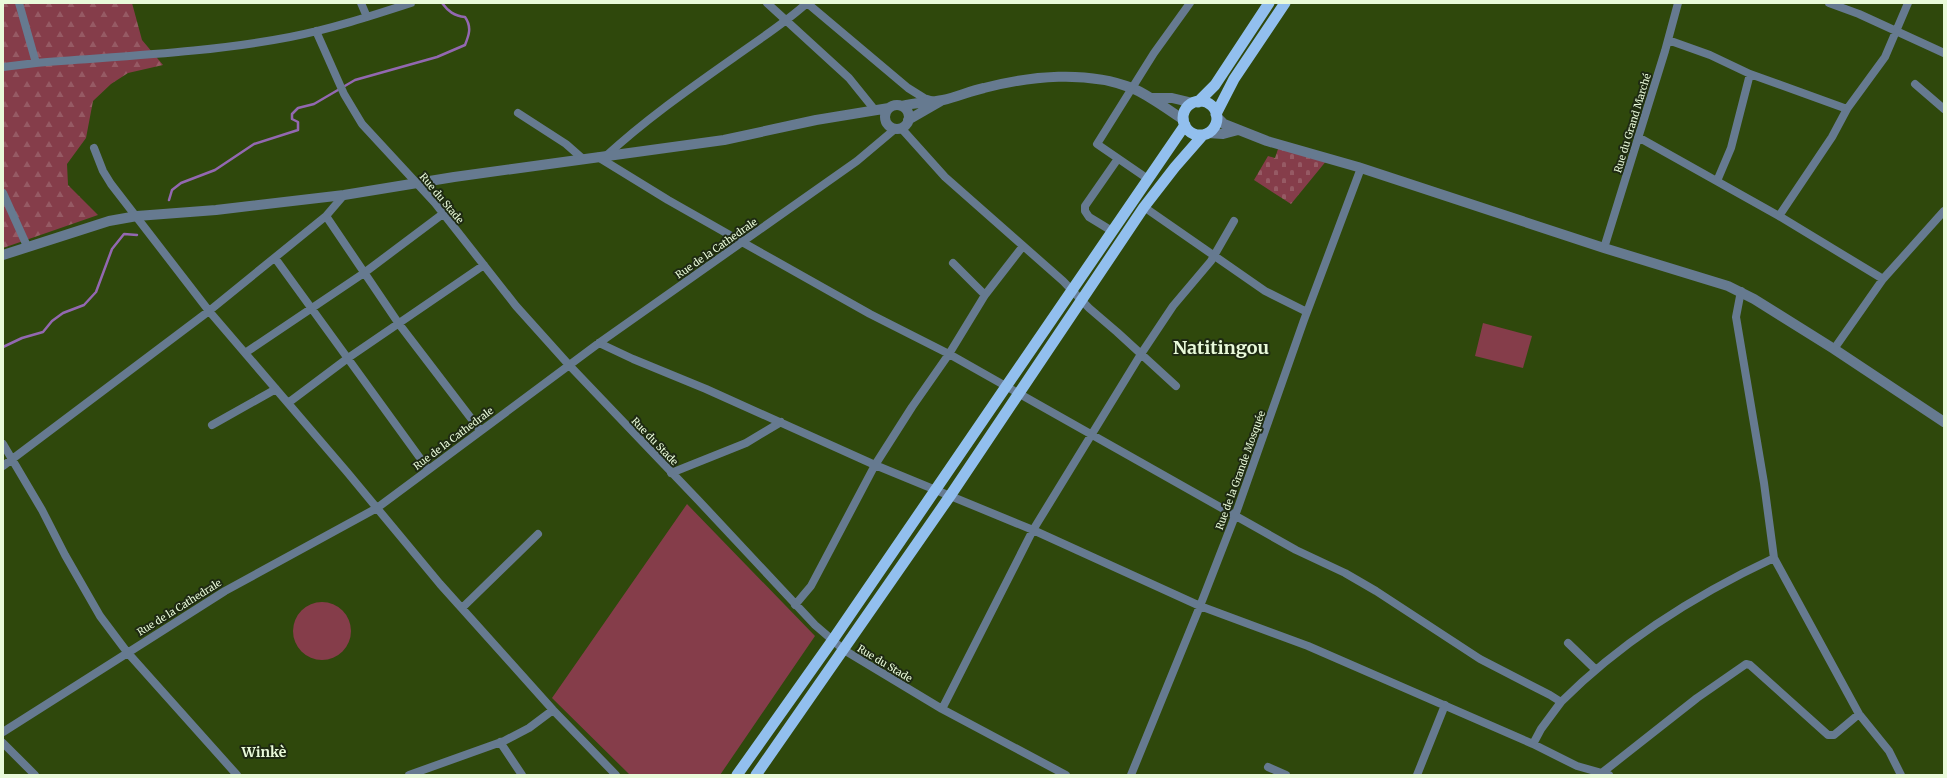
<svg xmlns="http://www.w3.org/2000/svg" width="1947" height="778" viewBox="0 0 1947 778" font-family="Merriweather,serif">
  <defs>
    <pattern id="forest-firs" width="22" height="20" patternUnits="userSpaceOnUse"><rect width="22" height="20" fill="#853d4a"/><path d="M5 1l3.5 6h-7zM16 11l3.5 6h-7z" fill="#965a64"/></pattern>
    <pattern id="cemetery-stones" width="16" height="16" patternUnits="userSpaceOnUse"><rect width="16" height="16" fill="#853d4a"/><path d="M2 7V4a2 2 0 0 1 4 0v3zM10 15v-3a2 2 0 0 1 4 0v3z" fill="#965a64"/></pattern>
  </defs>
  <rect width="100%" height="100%" fill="#2f480c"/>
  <!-- forest -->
  <path fill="url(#forest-firs)" d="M 3,3 L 132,3 L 142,40 L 163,65 L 128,73 L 111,84 L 93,101 L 86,138 L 67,164 L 68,185 L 98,215 L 3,248 Z"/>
  <!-- cemetery -->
  <path fill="url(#cemetery-stones)" d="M 1279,146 L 1327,160 L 1291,204 L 1254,180 L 1268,156 L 1275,158 Z"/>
  <!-- pitch -->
  <path fill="#853d4a" d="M 1483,323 L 1532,336 L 1523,368 L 1475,356 Z
    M 687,504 L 815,636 L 720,775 L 630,775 L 552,698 Z
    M293 631a29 29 0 1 1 58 0a29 29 0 1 1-58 0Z"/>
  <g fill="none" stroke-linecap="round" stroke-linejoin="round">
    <!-- stream -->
    <path stroke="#9368b1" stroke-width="2.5" d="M 169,200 L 172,190 L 181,183 L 215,170 L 254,144 L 298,130 L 298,122 L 292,119 L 292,114 L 298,108 L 314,104 L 355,80 L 437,57 L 465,45 C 469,35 472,27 465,17 C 454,16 448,11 442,3
      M 3,347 L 22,338 L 43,332 L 52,321 L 63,313 L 84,305 L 96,292 L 112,249 L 124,234 L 137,235"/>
    <!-- minor -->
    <path stroke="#667a90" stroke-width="8" d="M 19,3 L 36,63 C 121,56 207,53 290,37 C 331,29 371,16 411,3
      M 361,3 L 367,17
      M 767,3 L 849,78 L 874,109
      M 807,3 L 908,88 L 924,98 L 934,101
      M 1829,3 L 1859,14 L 1944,53
      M 316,31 L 344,94 L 362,124 L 435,203 L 516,306 L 569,365 L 699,501 L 815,625 L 844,650 L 942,709 L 1066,775
      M 1668,40 L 1710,55 L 1750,74 L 1847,109 L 1885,57 L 1908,3
      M 3,67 L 36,63
      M 1915,84 L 1944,109
      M 518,113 L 566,144 L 583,159
      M 901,128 L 945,177 L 1063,281 L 1089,308 L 1117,332 L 1176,386
      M 1638,137 L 1779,216 L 1883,279
      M 94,148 L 103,171 L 111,184 L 209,311 L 347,472 L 440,584 L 553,710 L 616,775
      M 606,156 C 646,119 692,87 736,56 C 761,38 785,23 807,3
      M 598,157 L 668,200 L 742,242 L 870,314 L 949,354 L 1296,550 L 1345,573 L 1376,591 L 1480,659 L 1550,695 L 1561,702 L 1541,729 L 1533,744
      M 1148,179 L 1097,144 L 1154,53 L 1190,3
      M 1717,181 L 1731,148 L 1750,74
      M 3,193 L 27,246
      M 1144,207 L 1265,291 L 1307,312
      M 326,216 L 399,324 L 480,430
      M 1779,216 L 1832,137 L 1847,109
      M 1112,231 L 1089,217 L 1085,211 L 1085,206 L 1117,160
      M 1604,248 L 1665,51 L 1678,3
      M 275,258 L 428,469
      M 953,263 L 985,295
      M 1741,291 L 1736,317 L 1764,483 L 1774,558 L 1859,714 L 1889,751 L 1901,775
      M 599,343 L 633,359 L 706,389 L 875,465 L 1033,530 L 1200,606 L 1308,646 L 1533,744 L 1577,766 L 1609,775
      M 1834,349 L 1883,279 L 1944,211
      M 245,353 L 364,273 L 444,213
      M 288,403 L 348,358 L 484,265
      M 212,425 L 276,389
      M 3,444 L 42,510 L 65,555 L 100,616 L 127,652 L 237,775
      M 3,466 L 209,311 L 326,216 L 344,195
      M 671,473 L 746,443 L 781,422
      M 795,605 L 811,586 L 875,465 L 912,407 L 949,354 L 985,295 L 1023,246
      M 462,608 L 538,534
      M 1568,643 L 1595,669
      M 1561,702 C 1622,641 1695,595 1774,558
      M 942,709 L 1033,530 L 1141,354 L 1173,306 L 1211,261 L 1234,221
      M 3,732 L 225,591 L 377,508 L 599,343 L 857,161 L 895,129
      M 500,742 L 522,775
      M 3,743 L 35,775
      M 1268,767 L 1286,775
      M 1603,772 L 1697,698 L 1746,664 L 1750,665 L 1828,735 L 1834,735 L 1859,714
      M 409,775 L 504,741 L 529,728 L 553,710
      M 1131,775 L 1200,606 L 1235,516 L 1304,320 L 1361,168
      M 1417,775 L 1445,705"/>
    <!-- tertiary -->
    <path stroke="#667a90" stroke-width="10" d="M 1151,98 L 1172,98 L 1193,103
      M885 117a12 12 0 1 1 24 0a12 12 0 1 1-24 0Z
      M 901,106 C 915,102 929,103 943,100 C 957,97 970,91 984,88 C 1030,76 1087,70 1132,88 C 1151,96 1166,109 1184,120
      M 1216,116 L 1224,124 L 1267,141 L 1358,167 L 1604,248 L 1728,286 L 1754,299 L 1834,349 L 1944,422
      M 908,120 L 941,101
      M 1208,133 L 1223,134 L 1238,130
      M 3,255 L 109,221 L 137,216 L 216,210 L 344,195 L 454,177 L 724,140 L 816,120 L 889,108"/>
    <!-- trunk -->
    <path stroke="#92bfee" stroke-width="11" d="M1183 118a17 17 0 1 1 34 0a17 17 0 1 1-34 0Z
      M 1198,102 L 1215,85 L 1269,3
      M 1216,114 L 1234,79 L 1285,3
      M 737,775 L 832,641 L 1185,125
      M 756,775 L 950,496 L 1144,207 L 1175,167 L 1203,135"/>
  </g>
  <g text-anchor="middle" stroke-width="4" stroke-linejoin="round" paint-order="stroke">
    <!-- street labels -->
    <g font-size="10" fill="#e9fada" stroke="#1e2a12">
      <text transform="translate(1632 123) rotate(-73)" y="4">Rue du Grand Marché</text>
      <text transform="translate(442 198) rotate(50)" y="4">Rue du Stade</text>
      <text transform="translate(716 248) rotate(-35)" y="4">Rue de la Cathedrale</text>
      <text transform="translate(453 438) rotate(-37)" y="4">Rue de la Cathedrale</text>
      <text transform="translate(655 441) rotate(46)" y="4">Rue du Stade</text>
      <text transform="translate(1240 470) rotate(-70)" y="4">Rue de la Grande Mosquée</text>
      <text transform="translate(179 607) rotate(-32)" y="4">Rue de la Cathedrale</text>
      <text transform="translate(885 663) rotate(31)" y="4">Rue du Stade</text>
    </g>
    <!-- district labels -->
    <g font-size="14" font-weight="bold" fill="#e9fada" stroke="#1e2a12">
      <text x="264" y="757">Winkè</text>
    </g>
    <!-- town labels -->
    <g font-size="18" font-weight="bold" fill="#e9fada" stroke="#1e2a12">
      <text x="1221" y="354">Natitingou</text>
    </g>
  </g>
  <!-- border -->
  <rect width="1947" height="778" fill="none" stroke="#e9fada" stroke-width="8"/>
</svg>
